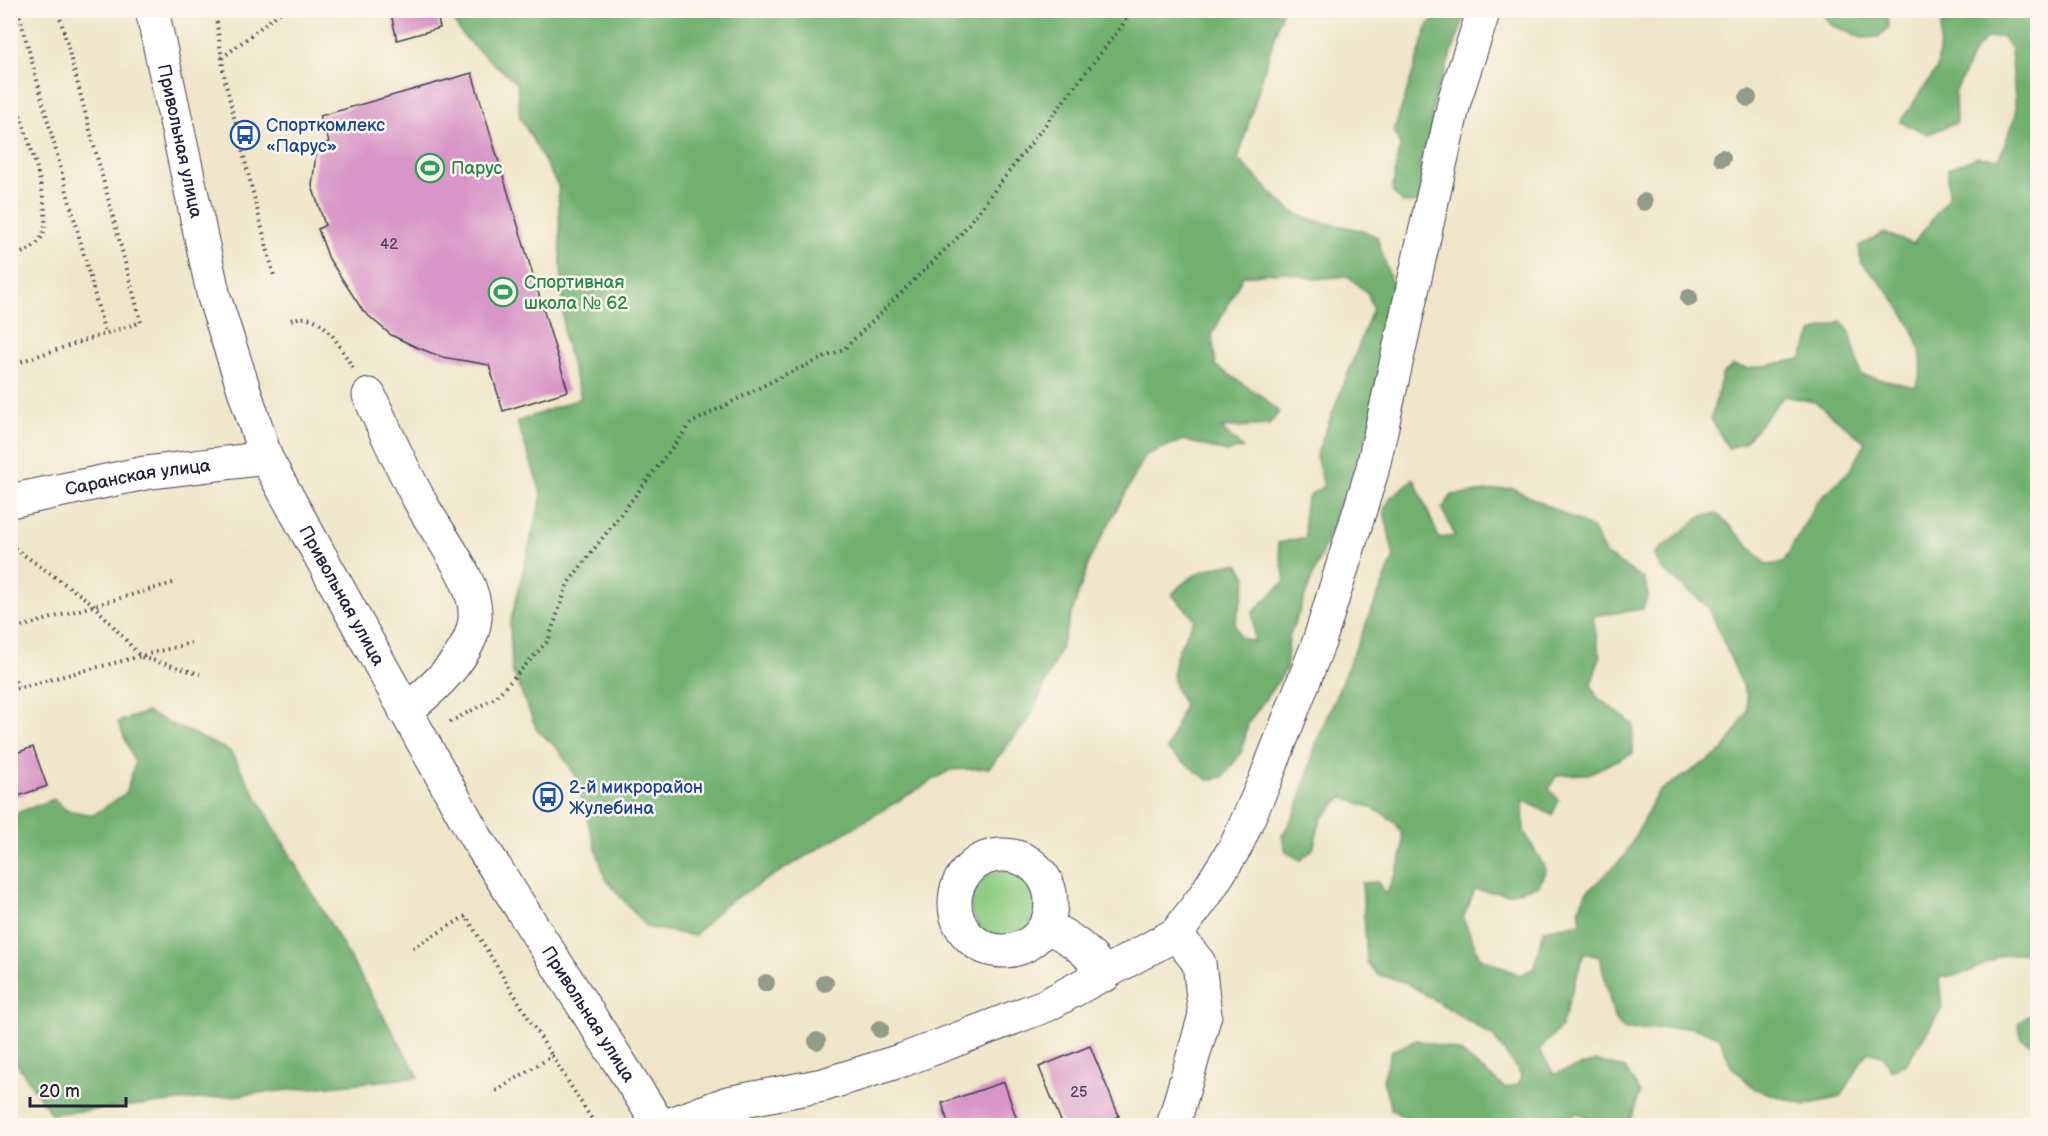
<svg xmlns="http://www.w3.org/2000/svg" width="2048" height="1136" viewBox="0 0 2048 1136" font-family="'Balsamiq Sans',sans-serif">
  <rect width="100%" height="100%" fill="#fbf7ec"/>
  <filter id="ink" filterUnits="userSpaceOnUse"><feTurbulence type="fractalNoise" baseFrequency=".0167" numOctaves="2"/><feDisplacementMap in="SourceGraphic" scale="12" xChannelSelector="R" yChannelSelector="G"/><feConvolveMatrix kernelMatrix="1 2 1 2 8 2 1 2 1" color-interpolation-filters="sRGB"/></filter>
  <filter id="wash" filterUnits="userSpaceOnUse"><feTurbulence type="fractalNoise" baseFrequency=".008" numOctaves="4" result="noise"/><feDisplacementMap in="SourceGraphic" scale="24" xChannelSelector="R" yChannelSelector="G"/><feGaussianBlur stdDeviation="1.35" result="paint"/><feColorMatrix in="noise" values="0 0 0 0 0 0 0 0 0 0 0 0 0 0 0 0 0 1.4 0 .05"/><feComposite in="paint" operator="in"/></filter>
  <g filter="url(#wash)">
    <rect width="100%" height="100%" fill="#f0e5c9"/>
    <!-- green -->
    <path fill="#8dcc82" stroke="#58775e" stroke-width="1.5" d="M971 904a33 33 0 1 1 66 0a33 33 0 1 1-66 0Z"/>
    <!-- forest -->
    <path fill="#72b070" stroke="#4a6956" stroke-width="1.5" d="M 1943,10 L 2037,11 L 2037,959 L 2030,952 L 1999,956 L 1969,972 L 1939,978 L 1942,1008 L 1906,1064 L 1891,1070 L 1883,1056 L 1867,1052 L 1841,1097 L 1805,1105 L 1755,1089 L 1731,1066 L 1719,1036 L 1689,1027 L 1625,1030 L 1614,1018 L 1600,957 L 1584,953 L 1561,1027 L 1539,1050 L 1554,1074 L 1596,1061 L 1625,1068 L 1640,1093 L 1632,1116 L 1622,1126 L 1598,1125 L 1577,1112 L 1564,1125 L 1415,1125 L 1391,1109 L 1383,1080 L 1391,1051 L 1417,1040 L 1459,1051 L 1505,1088 L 1519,1084 L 1521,1075 L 1493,1036 L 1407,983 L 1377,974 L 1367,963 L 1362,883 L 1377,882 L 1386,894 C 1418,831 1406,819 1343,797 L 1321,819 L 1313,849 L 1301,860 L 1286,852 L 1282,836 L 1297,809 L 1318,738 L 1394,557 L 1384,510 L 1391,497 L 1414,479 L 1439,538 L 1455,536 L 1442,509 L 1452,495 L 1512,488 L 1592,528 L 1606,555 L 1644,579 L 1648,594 L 1643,609 L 1593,616 L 1600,658 L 1591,684 L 1597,697 L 1633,724 L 1633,753 L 1588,774 L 1557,775 L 1549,789 L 1559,800 L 1552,815 L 1523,800 L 1524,831 L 1546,870 L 1539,885 L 1507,894 L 1475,890 L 1463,918 L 1480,958 L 1520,975 L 1533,969 L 1544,930 L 1581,923 L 1579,908 L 1586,893 L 1624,857 L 1658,792 L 1723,751 L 1747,712 L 1747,696 L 1709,608 L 1662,569 L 1654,554 L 1702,516 L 1718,514 L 1767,565 L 1783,563 L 1817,502 L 1850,470 L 1865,442 L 1815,402 L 1784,396 L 1744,443 L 1728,448 L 1711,419 L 1722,375 L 1733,365 L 1748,369 L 1801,359 L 1813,332 L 1841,321 L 1850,332 L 1861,375 L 1915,387 C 1939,348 1889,289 1861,263 L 1859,246 L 1884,233 L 1913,244 L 1948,199 L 1948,169 L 1977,157 L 1999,159 L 2016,114 L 2011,49 L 2002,36 L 1986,39 L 1975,50 L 1955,93 L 1956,123 L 1928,134 L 1900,122 L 1937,69 Z
      M 452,11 L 1282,11 L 1238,159 C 1252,172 1285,210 1301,216 C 1326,227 1354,224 1377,237 L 1397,300 L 1371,424 L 1289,638 L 1286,670 L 1248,723 L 1242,752 L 1223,777 L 1208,780 L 1167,750 L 1184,704 C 1162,672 1178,650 1195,619 L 1172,595 C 1186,576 1214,563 1238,564 L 1247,578 L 1235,624 L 1240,637 L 1254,642 L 1253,612 L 1285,581 L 1278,543 L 1306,537 C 1304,512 1298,499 1324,486 L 1316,456 L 1373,308 L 1368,294 L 1348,276 L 1314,279 L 1284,272 L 1243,276 L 1212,335 L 1216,366 L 1260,395 L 1279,412 L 1269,425 L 1221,428 L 1243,448 L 1227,452 L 1183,440 L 1146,455 L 1090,559 L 1060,649 L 1030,718 L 989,768 L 950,770 L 724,905 L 694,936 L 646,927 L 605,878 L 573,771 L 556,747 L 537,730 L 512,670 L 510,624 L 542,495 L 517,422 L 581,398 L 564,339 L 558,186 L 520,117 L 517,84 C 499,64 453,39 452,11 Z
      M 1437,11 L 1467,11 L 1433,104 L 1428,189 L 1420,202 L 1403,203 L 1392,191 L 1400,145 L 1394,131 L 1427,28 Z
      M 1820,11 L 1886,11 L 1889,27 L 1878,37 L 1862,38 L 1831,25 Z
      M 146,712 L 230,751 L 419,1077 L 51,1114 L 11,1055 L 11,815 L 54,799 L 66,810 L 93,815 L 126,793 L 135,763 L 118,722 Z
      M 2037,1010 L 2037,1048 L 2022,1039 L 2018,1023 Z"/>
    <g id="blocks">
      <!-- building -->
      <path fill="#d895c6" d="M 390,10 L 436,10 L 440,28 L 397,40 Z
        M 472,73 L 568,391 L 503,411 L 489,365 L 442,357 L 416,347 L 391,335 L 363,311 L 329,259 L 318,229 L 325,225 L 312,186 L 317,146 L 329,142 L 320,116 Z
        M 33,747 L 47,786 L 10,799 L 10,755 Z
        M 1090,1046 L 1119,1116 L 1096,1126 L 1063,1126 L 1039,1067 Z
        M 1004,1082 L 1019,1126 L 949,1126 L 942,1103 Z"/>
    </g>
  </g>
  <g filter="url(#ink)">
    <use href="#blocks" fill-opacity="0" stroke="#413f50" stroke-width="1.5"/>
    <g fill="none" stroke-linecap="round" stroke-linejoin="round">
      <!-- minor casing -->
      <g stroke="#413f50" stroke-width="35">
        <path id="minor" d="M 369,395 C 385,431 402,468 421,503 C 437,534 478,582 475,618 C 472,655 432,690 405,711
          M955 903a48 48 0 1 1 96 0a48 48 0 1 1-96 0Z
          M 1046,926 C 1071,938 1090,952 1105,975
          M 666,1126 L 728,1103 L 823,1085 L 903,1060 L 1047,1005 L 1176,934 L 1204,897 L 1236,846 L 1264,783 L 1319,642 L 1372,471 L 1455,98 L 1484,10
          M 1173,1126 L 1205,1015 L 1199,963 L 1176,934"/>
      </g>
      <!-- major casing -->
      <g stroke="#413f50" stroke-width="35">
        <g id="major">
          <path id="s1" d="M 152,10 L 214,297 L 266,458 L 475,836 L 660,1126"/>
          <path id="s2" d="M 10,501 L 145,473 L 266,458"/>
        </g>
      </g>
      <!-- path -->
      <path stroke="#413f50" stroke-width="4" stroke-dasharray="1.5 4.5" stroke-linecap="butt" d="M 18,10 L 105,333
        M 215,10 L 225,81 L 274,276
        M 222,58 L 283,10
        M 10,87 C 20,115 58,214 41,238 C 34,249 23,253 10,257
        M 291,320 C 323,308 338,345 353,368
        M 10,365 L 141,322 L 58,10
        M 10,545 L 93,604 L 141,657 L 200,674
        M 10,630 L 176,582
        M 10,670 L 18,687
        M 10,690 L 191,643
        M 450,722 L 495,698 L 548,641 L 568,583 L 691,423 L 784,375 L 844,349 L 960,235 L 1134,10
        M 413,948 L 466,916 L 552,1056
        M 496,1091 L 552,1056 L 596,1126"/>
      <!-- minor -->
      <use href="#minor" stroke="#fff" stroke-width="33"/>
      <!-- major -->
      <use href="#major" stroke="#fff" stroke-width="33"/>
    </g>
    <!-- trees -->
    <g fill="#939b89">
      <circle cx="1748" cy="98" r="9"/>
      <circle cx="1722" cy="158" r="9"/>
      <circle cx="1644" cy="202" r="9"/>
      <circle cx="1689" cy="298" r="9"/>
      <circle cx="766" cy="983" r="9"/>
      <circle cx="825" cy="983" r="9"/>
      <circle cx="880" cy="1029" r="9"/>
      <circle cx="817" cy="1041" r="9"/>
    </g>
  </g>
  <!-- icons -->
  <defs>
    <g id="bus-ring" transform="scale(1.5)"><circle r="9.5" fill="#fbf7ec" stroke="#1a4fb4" stroke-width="1.5"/><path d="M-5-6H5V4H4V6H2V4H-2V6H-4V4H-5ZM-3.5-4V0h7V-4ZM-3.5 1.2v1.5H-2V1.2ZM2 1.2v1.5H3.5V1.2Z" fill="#1a4fb4"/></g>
    <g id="stadium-ring" transform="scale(1.5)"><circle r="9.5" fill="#fbf7ec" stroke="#2e9e5b" stroke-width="1.5"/><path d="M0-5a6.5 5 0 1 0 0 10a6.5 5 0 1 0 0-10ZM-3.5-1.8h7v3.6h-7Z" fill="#2e9e5b"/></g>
  </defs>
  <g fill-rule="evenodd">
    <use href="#bus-ring" x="245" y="135"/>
    <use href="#stadium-ring" x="430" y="168"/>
    <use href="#stadium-ring" x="503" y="292"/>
    <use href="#bus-ring" x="548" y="797"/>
  </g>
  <g text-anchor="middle" stroke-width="5" stroke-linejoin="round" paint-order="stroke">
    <!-- number labels -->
    <g font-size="15" fill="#503f5e">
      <text x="389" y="249">42</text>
      <text x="1079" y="1097">25</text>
    </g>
    <!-- transit labels -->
    <g font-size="18" fill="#164399" stroke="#fbf7ec" text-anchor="start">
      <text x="266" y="131">Спорткомлекс<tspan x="266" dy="21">«Парус»</tspan></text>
      <text x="569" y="793">2-й микрорайон<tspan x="569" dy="21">Жулебина</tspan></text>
    </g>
    <!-- street labels -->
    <g font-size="18" fill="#22223b" stroke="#fbf7ec">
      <text dy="6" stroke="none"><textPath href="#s1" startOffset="134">Привольная улица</textPath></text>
      <text dy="6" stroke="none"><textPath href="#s2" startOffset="130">Саранская улица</textPath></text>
      <text dy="6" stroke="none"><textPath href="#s1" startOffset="620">Привольная улица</textPath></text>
      <text dy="6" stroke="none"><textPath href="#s1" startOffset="1106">Привольная улица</textPath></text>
    </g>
    <!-- leisure labels -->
    <g font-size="18" fill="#27864d" stroke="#fbf7ec" text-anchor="start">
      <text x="451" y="174">Парус</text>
      <text x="524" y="288">Спортивная<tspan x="524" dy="21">школа № 62</tspan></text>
    </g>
  </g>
  <!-- margin -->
  <rect width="2048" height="1136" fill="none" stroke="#fbf7ec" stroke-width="36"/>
  <!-- scale -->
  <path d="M30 1097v9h96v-9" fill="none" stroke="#22223b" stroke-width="3"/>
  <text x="39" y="1097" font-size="18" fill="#22223b" stroke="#fbf7ec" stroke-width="4.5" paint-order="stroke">20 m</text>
</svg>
